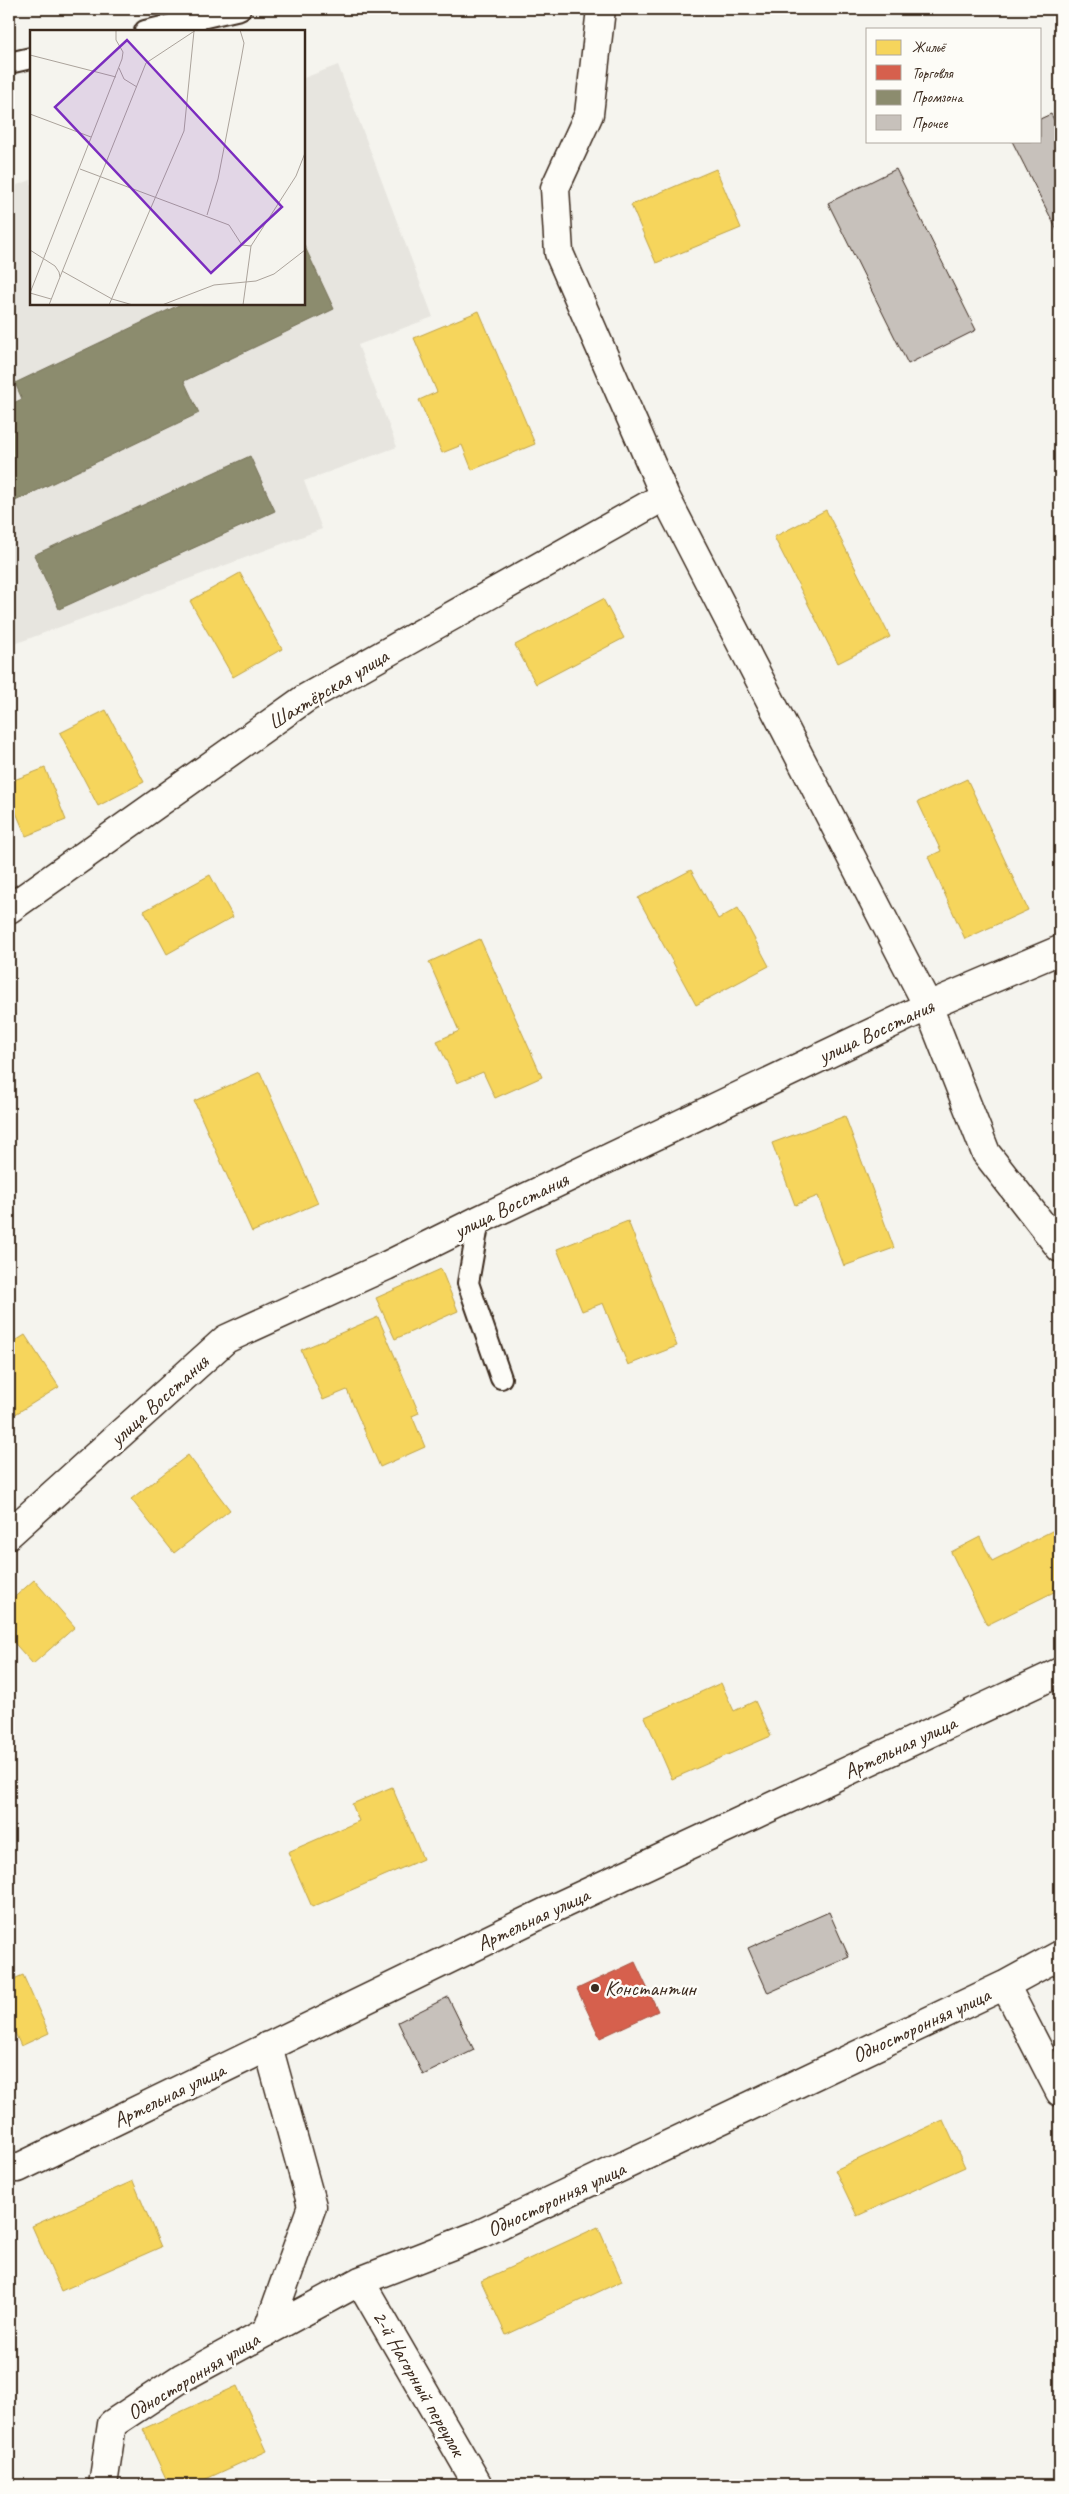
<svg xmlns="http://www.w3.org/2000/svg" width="1069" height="2494" viewBox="0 0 1069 2494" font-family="Caveat,sans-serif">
  <rect width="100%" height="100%" fill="#f5f4ee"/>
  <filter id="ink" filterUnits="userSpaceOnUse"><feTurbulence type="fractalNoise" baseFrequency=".02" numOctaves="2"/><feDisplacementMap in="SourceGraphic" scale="10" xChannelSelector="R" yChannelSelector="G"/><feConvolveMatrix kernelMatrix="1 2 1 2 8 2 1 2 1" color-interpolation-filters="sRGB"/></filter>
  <g filter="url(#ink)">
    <!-- built -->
    <path fill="#e7e5df" d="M 338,65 L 433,317 L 358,345 L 397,447 L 304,481 L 322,529 L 9,646 L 9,188 L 31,180 L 31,304 L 304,304 L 304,78 Z"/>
    <!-- homes -->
    <path fill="#f6d55c" stroke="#bea249" d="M 716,169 L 741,228 L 656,263 L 631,205 Z
      M 479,311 L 535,444 L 472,470 L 462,445 L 442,453 L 419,400 L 437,392 L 414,338 Z
      M 826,510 L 890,637 L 838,663 L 774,537 Z
      M 240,573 L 282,649 L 233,677 L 190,601 Z
      M 603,599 L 624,638 L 536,684 L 515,645 Z
      M 106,710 L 144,782 L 98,806 L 60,733 Z
      M 45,768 L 66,820 L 26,836 L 9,796 L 9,782 Z
      M 967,779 L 1028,910 L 965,939 L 928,857 L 941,851 L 918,802 Z
      M 691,870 L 718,919 L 738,908 L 769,966 L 696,1005 L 638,898 Z
      M 210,875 L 233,917 L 167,954 L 144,911 Z
      M 480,939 L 542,1077 L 495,1098 L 483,1072 L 457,1083 L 437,1041 L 459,1031 L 429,962 Z
      M 260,1072 L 318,1203 L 252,1232 L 194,1101 Z
      M 845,1116 L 894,1248 L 844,1266 L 818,1196 L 795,1205 L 772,1143 Z
      M 628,1221 L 677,1346 L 628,1365 L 603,1303 L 582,1311 L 557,1249 Z
      M 441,1269 L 458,1311 L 395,1339 L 376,1298 Z
      M 378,1317 L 419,1413 L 412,1416 L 425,1447 L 380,1467 L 347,1390 L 323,1400 L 301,1350 Z
      M 25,1335 L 59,1387 L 9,1418 L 9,1345 Z
      M 188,1455 L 230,1510 L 174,1553 L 131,1499 Z
      M 1060,1527 L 1060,1589 L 987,1625 L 951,1552 L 980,1537 L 992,1561 Z
      M 34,1580 L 75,1627 L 33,1664 L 9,1637 L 9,1602 Z
      M 721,1683 L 734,1711 L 755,1701 L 771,1736 L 672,1779 L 645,1717 Z
      M 392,1787 L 423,1859 L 312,1907 L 288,1852 L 359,1821 L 352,1804 Z
      M 23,1975 L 49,2033 L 21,2046 L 15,2033 L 9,2036 L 9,1981 Z
      M 943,2120 L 965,2167 L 857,2216 L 835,2170 Z
      M 133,2181 L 161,2247 L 61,2291 L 32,2226 Z
      M 598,2227 L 622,2281 L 506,2335 L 481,2281 Z
      M 237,2386 L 267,2451 L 193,2485 L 169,2485 L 143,2429 Z"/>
    <!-- shops -->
    <path fill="#d6604d" stroke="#a8503f" d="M 635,1962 L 658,2011 L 600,2038 L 577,1989 Z"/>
    <!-- industry -->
    <path fill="#8c8c6e" stroke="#746f56" d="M 304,245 L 334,309 L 184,381 L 199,413 L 11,503 L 9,499 L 9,405 L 22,399 L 15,383 L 181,304 L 304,304 Z
      M 250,456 L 275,511 L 59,609 L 34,555 Z"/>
    <!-- building -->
    <path fill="#c7c1bb" stroke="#3b2a1e" d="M 1051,114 L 1060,131 L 1060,236 L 1012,141 L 1040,141 L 1040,119 Z
      M 896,169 L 976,330 L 908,364 L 828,203 Z
      M 829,1912 L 849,1957 L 768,1993 L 748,1948 Z
      M 448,1997 L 474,2050 L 423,2075 L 398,2022 Z"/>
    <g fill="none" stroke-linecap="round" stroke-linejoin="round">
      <!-- service casing -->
      <g stroke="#3b2a1e" stroke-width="24">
        <path id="service" d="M 145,31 L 240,9
          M 9,63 L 31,58
          M 479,1220 L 468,1283 L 501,1378"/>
      </g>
      <!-- minor casing -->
      <g stroke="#3b2a1e" stroke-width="31">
        <path id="minor" d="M 601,9 L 589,114 L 555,188 L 559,253 L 665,496 L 928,1006 L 986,1153 L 1060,1248
          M 9,909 L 306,698 L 665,496
          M 9,1534 L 226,1339 L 386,1266 L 479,1220 L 928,1006 L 1060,950
          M 1005,1985 L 1060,2092
          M 9,2167 L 18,2168 L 550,1910 L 1060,1672
          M 360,2281 L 478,2485
          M 267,2332 L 312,2206 L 268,2046
          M 103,2485 L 112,2424 L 183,2377 L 360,2281 L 478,2235 L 1005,1985 L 1060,1955"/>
      </g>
      <!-- service -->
      <use href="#service" stroke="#fdfcf7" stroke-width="20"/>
      <!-- minor -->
      <use href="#minor" stroke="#fdfcf7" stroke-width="28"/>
    </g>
  </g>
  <!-- markers -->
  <circle fill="#3b2a1e" stroke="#fdfcf7" stroke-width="2" cx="595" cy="1988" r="5"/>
  <g text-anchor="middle" stroke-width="5" stroke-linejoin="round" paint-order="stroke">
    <!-- street labels -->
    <g font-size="21" fill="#3b2a1e" stroke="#fdfcf7">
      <text transform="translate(328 689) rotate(-31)" y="7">Шахтёрская улица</text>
      <text transform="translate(876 1031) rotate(-25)" y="7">улица Восстания</text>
      <text transform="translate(511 1205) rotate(-26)" y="7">улица Восстания</text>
      <text transform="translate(159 1400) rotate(-42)" y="7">улица Восстания</text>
      <text transform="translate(900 1747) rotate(-25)" y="7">Артельная улица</text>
      <text transform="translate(533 1919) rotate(-25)" y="7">Артельная улица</text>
      <text transform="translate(921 2025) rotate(-25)" y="7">Односторонняя улица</text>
      <text transform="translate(169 2095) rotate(-26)" y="7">Артельная улица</text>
      <text transform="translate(556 2199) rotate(-25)" y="7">Односторонняя улица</text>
      <text transform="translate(193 2376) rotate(-31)" y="7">Односторонняя улица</text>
      <text transform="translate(419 2383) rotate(60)" y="7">2-й Нагорный переулок</text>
    </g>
    <!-- poi labels -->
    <g font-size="21" fill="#3b2a1e" stroke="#fdfcf7" text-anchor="start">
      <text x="605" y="1995">Константин</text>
    </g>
  </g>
  <!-- overview -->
  <g transform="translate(30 30)">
    <rect width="275" height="275" fill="#f5f4ee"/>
    <path fill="none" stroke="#aba39b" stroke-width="1" d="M 0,25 L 86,47M 89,38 L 94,49 L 107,57M 0,84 L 61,107M 50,139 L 199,195 L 212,215 L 221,216M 177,185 L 188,149 L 211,30 L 214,13 L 210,0M 0,220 L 25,236 L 29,242 L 30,247 L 19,275M 32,241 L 82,269 L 103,275M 30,247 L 116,33 L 166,0M 0,263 L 92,29 L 93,22 L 86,10 L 86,0M 0,263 L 21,269M 79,275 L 154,101 L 164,1M 132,275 L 184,255 L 226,251 L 244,244 L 275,220M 213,275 L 221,216 L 266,146 L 275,123"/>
    <path fill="#7b2cbf" fill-opacity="0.15" stroke="#7b2cbf" stroke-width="2.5" d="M 97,10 L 252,177 L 181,243 L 25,77 Z"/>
    <rect width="275" height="275" fill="none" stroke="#3b2a1e" stroke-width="2.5"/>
  </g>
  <!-- margin -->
  <rect width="1069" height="2494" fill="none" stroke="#fdfcf7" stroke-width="30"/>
  <rect x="15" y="15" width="1039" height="2464" fill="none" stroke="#3b2a1e" stroke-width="2" filter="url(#ink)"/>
  <!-- legend -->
  <rect x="866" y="28" width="175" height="115" fill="#fdfcf7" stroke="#afa8a0"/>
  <rect x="876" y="40" width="25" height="15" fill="#f6d55c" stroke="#afa8a0"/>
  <text x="912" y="52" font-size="15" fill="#3b2a1e">Жильё</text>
  <rect x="876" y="65" width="25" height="15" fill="#d6604d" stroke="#afa8a0"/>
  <text x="912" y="78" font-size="15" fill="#3b2a1e">Торговля</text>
  <rect x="876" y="90" width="25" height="15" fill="#8c8c6e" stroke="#afa8a0"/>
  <text x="912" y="102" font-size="15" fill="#3b2a1e">Промзона</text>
  <rect x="876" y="115" width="25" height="15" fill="#c7c1bb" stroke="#afa8a0"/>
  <text x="912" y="128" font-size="15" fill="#3b2a1e">Прочее</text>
</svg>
